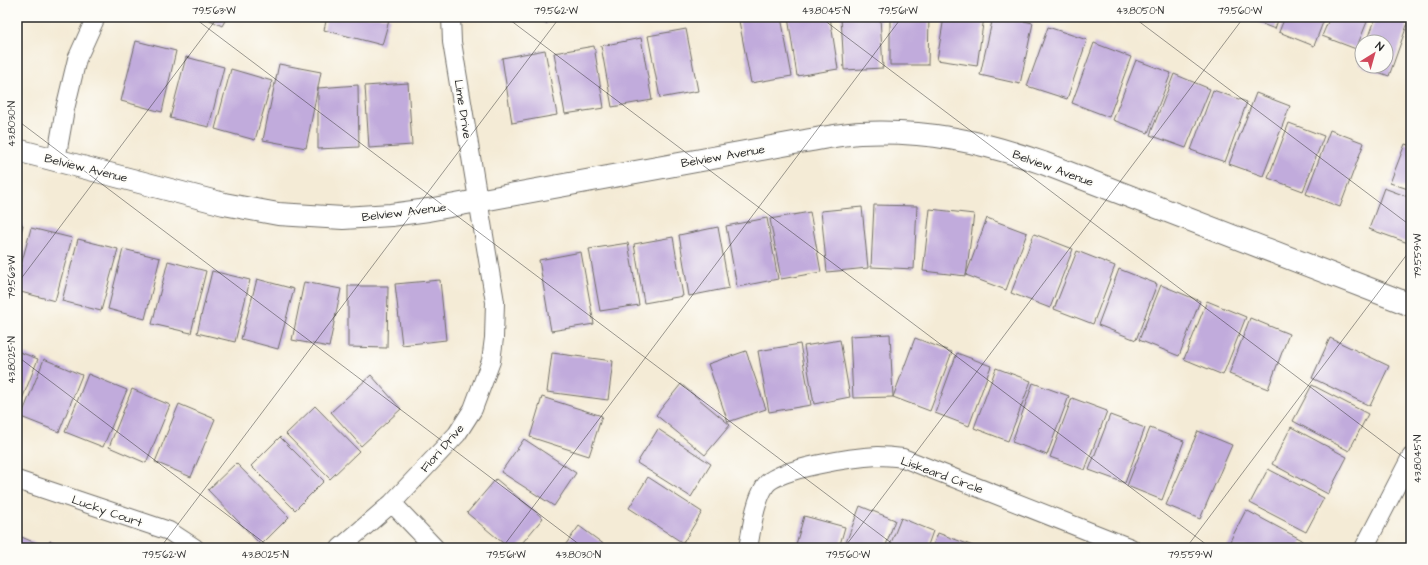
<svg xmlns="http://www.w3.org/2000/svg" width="1428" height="565" viewBox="0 0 1428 565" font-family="'Architects Daughter',sans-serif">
  <rect width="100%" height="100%" fill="#fdfcf7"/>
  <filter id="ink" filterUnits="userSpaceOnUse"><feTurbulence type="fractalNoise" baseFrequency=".025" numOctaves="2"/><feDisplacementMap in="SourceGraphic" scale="8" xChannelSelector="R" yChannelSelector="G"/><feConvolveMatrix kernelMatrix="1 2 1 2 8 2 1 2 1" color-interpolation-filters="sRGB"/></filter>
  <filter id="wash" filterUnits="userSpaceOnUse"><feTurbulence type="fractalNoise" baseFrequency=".012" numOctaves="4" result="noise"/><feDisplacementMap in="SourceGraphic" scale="16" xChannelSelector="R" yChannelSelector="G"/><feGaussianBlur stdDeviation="0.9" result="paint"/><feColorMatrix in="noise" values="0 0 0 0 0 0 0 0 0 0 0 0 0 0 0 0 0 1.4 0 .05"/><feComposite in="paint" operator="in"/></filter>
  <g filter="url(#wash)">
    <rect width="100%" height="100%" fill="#f4ebd6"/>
    <g id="blocks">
      <!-- building -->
      <path fill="#c1abdc" d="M 204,17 L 227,17 L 222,26 Z
        M 327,17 L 390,17 L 382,45 L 324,30 Z
        M 534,17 L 550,17 L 546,24 Z
        M 763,17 L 781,17 L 792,76 L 751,83 L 739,21 Z
        M 788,17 L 830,17 L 838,69 L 797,76 Z
        M 841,17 L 880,17 L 883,68 L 844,70 Z
        M 890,17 L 929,17 L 928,65 L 890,65 Z
        M 944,17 L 984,17 L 977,66 L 937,60 Z
        M 993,17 L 1006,17 L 1033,23 L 1020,84 L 980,75 Z
        M 1244,17 L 1279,17 L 1275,29 Z
        M 1285,17 L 1325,17 L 1314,46 L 1279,32 Z
        M 1330,17 L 1369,17 L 1356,49 L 1322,36 Z
        M 1376,17 L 1410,17 L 1389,76 L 1359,65 L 1362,57 L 1362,66 L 1386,66 L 1386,42 L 1367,42 Z
        M 1048,27 L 1087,40 L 1067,99 L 1027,86 Z
        M 686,29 L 698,91 L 660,98 L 648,36 Z
        M 641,38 L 652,100 L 612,107 L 601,46 Z
        M 136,41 L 176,51 L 162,112 L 121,101 Z
        M 1094,43 L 1131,57 L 1109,117 L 1072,103 Z
        M 594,46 L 604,108 L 565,114 L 554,53 Z
        M 545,50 L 557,115 L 512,123 L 502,58 Z
        M 186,57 L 224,67 L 209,127 L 170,118 Z
        M 1136,60 L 1171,73 L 1148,133 L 1113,120 Z
        M 279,64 L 321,72 L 306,148 L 263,140 Z
        M 231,69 L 272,81 L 255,140 L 215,129 Z
        M 1174,74 L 1210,89 L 1186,148 L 1150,135 Z
        M 408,83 L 412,145 L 369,148 L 365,86 Z
        M 358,85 L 359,147 L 318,149 L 318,88 Z
        M 1213,90 L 1247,102 L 1225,162 L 1191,150 Z
        M 1256,93 L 1290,106 L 1263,176 L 1229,164 Z
        M 1289,123 L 1324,136 L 1303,191 L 1268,178 Z
        M 1330,130 L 1364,143 L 1340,207 L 1306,194 Z
        M 1405,144 L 1411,146 L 1411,190 L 1390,183 Z
        M 1384,188 L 1411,198 L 1411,244 L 1369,229 Z
        M 874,205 L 917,206 L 914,269 L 871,267 Z
        M 862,207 L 868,268 L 827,272 L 821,211 Z
        M 930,209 L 974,214 L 966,276 L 923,271 Z
        M 810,212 L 821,272 L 781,279 L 770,219 Z
        M 767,218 L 778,279 L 737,287 L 726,226 Z
        M 987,218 L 1027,233 L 1006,290 L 966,275 Z
        M 17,223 L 23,225 L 18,245 L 17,245 Z
        M 718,227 L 729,288 L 689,296 L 679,235 Z
        M 31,228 L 72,238 L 55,301 L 17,291 L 17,280 Z
        M 1034,234 L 1073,249 L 1050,308 L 1011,293 Z
        M 673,237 L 683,296 L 644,303 L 634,244 Z
        M 78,239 L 118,249 L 101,311 L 62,301 Z
        M 628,243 L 639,305 L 600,311 L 589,249 Z
        M 123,249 L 160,258 L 145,319 L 108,309 Z
        M 1077,251 L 1115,266 L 1093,324 L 1054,309 Z
        M 581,252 L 594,324 L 551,331 L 539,260 Z
        M 168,261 L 206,271 L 191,333 L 152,324 Z
        M 1119,269 L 1157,284 L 1136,340 L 1098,325 Z
        M 212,271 L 250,280 L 235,342 L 197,333 Z
        M 257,279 L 294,289 L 278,349 L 241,339 Z
        M 440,280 L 446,340 L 402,345 L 395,284 Z
        M 304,282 L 341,289 L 329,347 L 292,340 Z
        M 1161,285 L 1200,301 L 1179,356 L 1139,340 Z
        M 348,286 L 388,286 L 387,348 L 348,347 Z
        M 1207,301 L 1246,317 L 1223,375 L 1184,359 Z
        M 1250,318 L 1289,334 L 1268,389 L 1229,374 Z
        M 890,334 L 893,397 L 853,398 L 850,336 Z
        M 915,338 L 952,352 L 930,411 L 893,397 Z
        M 1330,338 L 1389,366 L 1370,406 L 1312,378 Z
        M 840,340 L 850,397 L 814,404 L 804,346 Z
        M 800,344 L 811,405 L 769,412 L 758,351 Z
        M 17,351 L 38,359 L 17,412 Z
        M 746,351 L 766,409 L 728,422 L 708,364 Z
        M 552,353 L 613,361 L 608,400 L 547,392 Z
        M 957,353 L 991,366 L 969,426 L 935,413 Z
        M 44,359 L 82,375 L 59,432 L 21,417 Z
        M 996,368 L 1031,381 L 1008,441 L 974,428 Z
        M 88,374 L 127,390 L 103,447 L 65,432 Z
        M 371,375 L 401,409 L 361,446 L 331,412 Z
        M 1033,383 L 1069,396 L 1047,455 L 1012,442 Z
        M 681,384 L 730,425 L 705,455 L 656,415 Z
        M 1312,385 L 1368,414 L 1349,451 L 1293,421 Z
        M 132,389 L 170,405 L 146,463 L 109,447 Z
        M 542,397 L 602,416 L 589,456 L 530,437 Z
        M 1072,398 L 1107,411 L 1085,470 L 1050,457 Z
        M 179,404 L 215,419 L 191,477 L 155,462 Z
        M 315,406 L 359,451 L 330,479 L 286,434 Z
        M 1110,415 L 1145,428 L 1125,483 L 1089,470 Z
        M 1291,427 L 1347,457 L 1328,494 L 1272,464 Z
        M 1150,428 L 1184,441 L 1162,500 L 1127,486 Z
        M 658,429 L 711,464 L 691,497 L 637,463 Z
        M 1198,431 L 1232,445 L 1200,519 L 1166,505 Z
        M 280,437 L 324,481 L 295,510 L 251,466 Z
        M 524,439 L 576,473 L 554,506 L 501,472 Z
        M 236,463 L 289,517 L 261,545 L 208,490 Z
        M 1268,469 L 1324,498 L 1306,532 L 1250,503 Z
        M 648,477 L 702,512 L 683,543 L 629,508 Z
        M 496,479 L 543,518 L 518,548 L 509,548 L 467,513 Z
        M 860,506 L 895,520 L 885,548 L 844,548 Z
        M 1246,510 L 1302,540 L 1298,548 L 1227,547 Z
        M 804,516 L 845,527 L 839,548 L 795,548 Z
        M 901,518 L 933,531 L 927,548 L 889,548 Z
        M 579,526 L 609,548 L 563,548 Z
        M 938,533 L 973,546 L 972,548 L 932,548 Z
        M 17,535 L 40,545 L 38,548 L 17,548 Z
        M 50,541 L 66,548 L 47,548 Z"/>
    </g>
  </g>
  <g filter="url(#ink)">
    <use href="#blocks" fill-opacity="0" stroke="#716e67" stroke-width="1"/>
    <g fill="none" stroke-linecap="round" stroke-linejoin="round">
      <!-- street casing -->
      <g stroke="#716e67" stroke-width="20">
        <path id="street" d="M 56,160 L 65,109 L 77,59 L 96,17
          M 17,480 L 169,531 L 195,548
          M 392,503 L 435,548
          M 340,548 L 392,503 L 457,434 L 473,409 L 491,361 L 494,338 L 495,302 L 452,42 L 451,17
          M 748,548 C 752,528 754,504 765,486 C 776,468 856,457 878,456 C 886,456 895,457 903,458 L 1131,548
          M 1364,548 L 1411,457"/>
      </g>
      <!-- secondary casing -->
      <g stroke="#716e67" stroke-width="24">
        <path id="secondary" d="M 17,150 L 224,204 L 278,214 L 343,218 L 391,215 L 428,210 L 805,141 C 823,138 842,134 860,133 C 927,130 980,141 1043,163 L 1411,305"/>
      </g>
      <!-- street -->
      <use href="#street" stroke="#fff" stroke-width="18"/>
      <!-- secondary -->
      <use href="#secondary" stroke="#fff" stroke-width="22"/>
    </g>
  </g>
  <!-- ticks -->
  <path fill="none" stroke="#2b2b2b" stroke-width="1" stroke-opacity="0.45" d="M 193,17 L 898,548M 506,17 L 1211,548M 820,17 L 1411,463M 1133,17 L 1411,226M 17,120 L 584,548M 17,284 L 218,17M 17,356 L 271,548M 160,548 L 560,17M 502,548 L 902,17M 844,548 L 1244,17M 1186,548 L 1411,249"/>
  <g text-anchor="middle" stroke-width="3.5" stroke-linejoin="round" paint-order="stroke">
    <!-- street labels -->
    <g font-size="12" fill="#2b2b2b" stroke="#fdfcf7">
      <text transform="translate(463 109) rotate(81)" y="4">Lime Drive</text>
      <text transform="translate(723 156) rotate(-10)" y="4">Belview Avenue</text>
      <text transform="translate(86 168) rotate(14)" y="4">Belview Avenue</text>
      <text transform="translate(1053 168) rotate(20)" y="4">Belview Avenue</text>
      <text transform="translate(404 212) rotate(-7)" y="4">Belview Avenue</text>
      <text transform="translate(442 448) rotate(-49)" y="4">Fiori Drive</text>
      <text transform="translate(942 475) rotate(20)" y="4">Liskeard Circle</text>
      <text transform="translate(107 511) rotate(19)" y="4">Lucky Court</text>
    </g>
  </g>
  <!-- margin -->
  <rect width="1428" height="565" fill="none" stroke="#fdfcf7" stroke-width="44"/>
  <!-- north arrow -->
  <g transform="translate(1374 54) rotate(37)"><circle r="19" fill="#fdfcf7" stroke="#a9a8a5"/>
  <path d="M0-3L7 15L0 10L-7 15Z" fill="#d1495b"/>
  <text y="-6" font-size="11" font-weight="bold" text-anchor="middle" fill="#2b2b2b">N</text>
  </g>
  <rect x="22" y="22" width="1384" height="521" fill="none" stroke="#2b2b2b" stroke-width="1.5"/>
  <g font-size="10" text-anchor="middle" fill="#2b2b2b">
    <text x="214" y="14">79.563°W</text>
    <text x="556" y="14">79.562°W</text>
    <text x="826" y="14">43.8045°N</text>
    <text x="898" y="14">79.561°W</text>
    <text x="1140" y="14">43.8050°N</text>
    <text x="1240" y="14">79.560°W</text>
    <text transform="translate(11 124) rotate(-90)" y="4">43.8030°N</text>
    <text transform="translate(1417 256) rotate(-90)" y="4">79.559°W</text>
    <text transform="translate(11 277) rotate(-90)" y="4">79.563°W</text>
    <text transform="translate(11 360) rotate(-90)" y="4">43.8025°N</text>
    <text transform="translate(1417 459) rotate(-90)" y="4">43.8045°N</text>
    <text x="164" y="558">79.562°W</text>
    <text x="265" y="558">43.8025°N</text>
    <text x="506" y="558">79.561°W</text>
    <text x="578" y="558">43.8030°N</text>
    <text x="848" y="558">79.560°W</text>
    <text x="1190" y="558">79.559°W</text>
  </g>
</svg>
